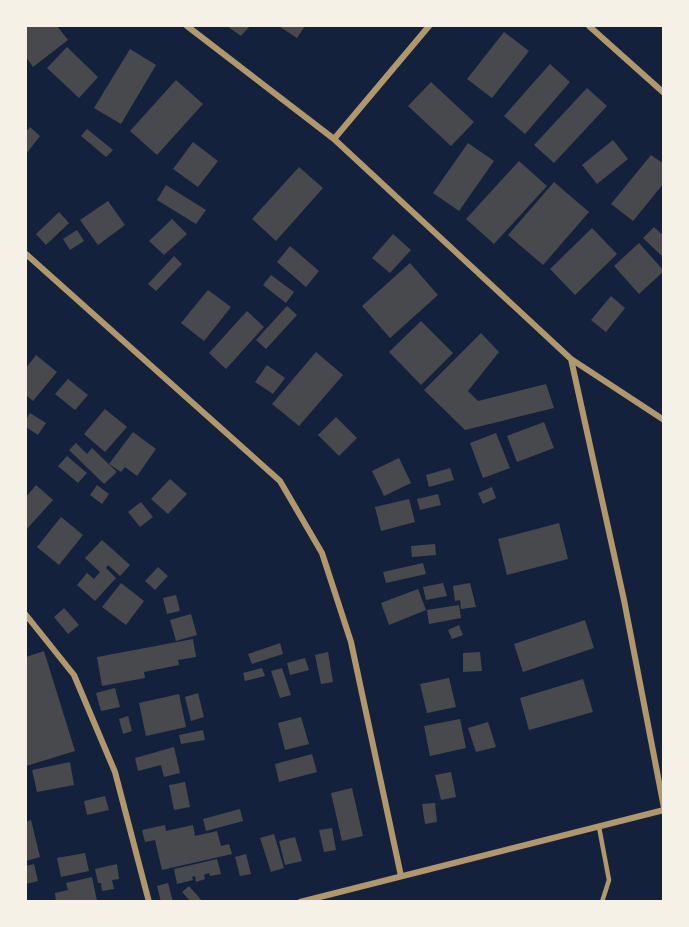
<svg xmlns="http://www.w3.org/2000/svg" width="689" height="927" viewBox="0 0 689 927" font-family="'Noto Sans',sans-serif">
  <rect width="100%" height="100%" fill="#14213d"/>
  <!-- building -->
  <path fill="#48494c" d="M 26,26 L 57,26 L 68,40 L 33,67 L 26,57 Z
    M 227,26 L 250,26 L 241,36 Z
    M 281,26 L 305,26 L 297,38 L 280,27 Z
    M 504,32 L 529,51 L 492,98 L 467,79 Z
    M 67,47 L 98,77 L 79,98 L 47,68 Z
    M 130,49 L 156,65 L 121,124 L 94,108 Z
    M 550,64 L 570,82 L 525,134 L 504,116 Z
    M 176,80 L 203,104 L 157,155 L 130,131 Z
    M 431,82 L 474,122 L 451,146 L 408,106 Z
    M 587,88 L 607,106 L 554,163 L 534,145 Z
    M 30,127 L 40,136 L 26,154 L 26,132 Z
    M 87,129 L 113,150 L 106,157 L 81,136 Z
    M 613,140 L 628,159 L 597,184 L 582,165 Z
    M 193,142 L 218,161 L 198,187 L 173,169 Z
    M 468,143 L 494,161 L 459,211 L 433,193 Z
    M 651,155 L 664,164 L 664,183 L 633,221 L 611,204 Z
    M 519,161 L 547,186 L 494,244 L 466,219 Z
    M 299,167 L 323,188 L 276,241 L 252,219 Z
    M 554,182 L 589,212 L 543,265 L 508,235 Z
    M 166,185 L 206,210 L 196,224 L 157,200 Z
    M 108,201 L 125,225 L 98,245 L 80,220 Z
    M 59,212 L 69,223 L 46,245 L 36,234 Z
    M 172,219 L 187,234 L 164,255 L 149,241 Z
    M 654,227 L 664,236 L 664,258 L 643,238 Z
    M 592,228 L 617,254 L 575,295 L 550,269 Z
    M 77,230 L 84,241 L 70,250 L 63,239 Z
    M 393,234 L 411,250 L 390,273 L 372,258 Z
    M 639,243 L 664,271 L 639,294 L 614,266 Z
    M 290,246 L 319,271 L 306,287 L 277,262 Z
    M 174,256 L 182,264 L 156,291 L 148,284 Z
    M 410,263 L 438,295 L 390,338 L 362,306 Z
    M 271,275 L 294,292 L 286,303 L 263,285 Z
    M 208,290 L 231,307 L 204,341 L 181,323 Z
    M 611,296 L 625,308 L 606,332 L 591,320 Z
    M 287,306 L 297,315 L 266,349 L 256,340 Z
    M 247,311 L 264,327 L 226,369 L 209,353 Z
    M 421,321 L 453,353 L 421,385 L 389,352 Z
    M 481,333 L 499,352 L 468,391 L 478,401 L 546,384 L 554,408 L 465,430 L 424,390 Z
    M 316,352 L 343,375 L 299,426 L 272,404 Z
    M 36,355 L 57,372 L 33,401 L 26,395 L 26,368 Z
    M 267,365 L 285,378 L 273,394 L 255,382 Z
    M 68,379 L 88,395 L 75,410 L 55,394 Z
    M 105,409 L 127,427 L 105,452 L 84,434 Z
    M 30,413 L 46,423 L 38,435 L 26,427 L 26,420 Z
    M 336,417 L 357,438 L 339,456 L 318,435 Z
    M 544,422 L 554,448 L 517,462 L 507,436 Z
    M 133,432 L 156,449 L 137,476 L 125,467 L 121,472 L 109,464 Z
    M 496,433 L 510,468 L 483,478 L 470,443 Z
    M 76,443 L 87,454 L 92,448 L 117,472 L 104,484 L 69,450 Z
    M 67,456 L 87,473 L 78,483 L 58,466 Z
    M 399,458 L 411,483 L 384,496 L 372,471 Z
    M 450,468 L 454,480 L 429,487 L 426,475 Z
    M 170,479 L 187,494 L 168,514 L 151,499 Z
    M 36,485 L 53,500 L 26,530 L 26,497 Z
    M 97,485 L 109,494 L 102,504 L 90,495 Z
    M 492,487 L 496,498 L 483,504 L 478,493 Z
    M 438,494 L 441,505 L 420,510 L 417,499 Z
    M 409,499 L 415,522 L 381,531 L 375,507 Z
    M 141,502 L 153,517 L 140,527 L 128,512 Z
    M 61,517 L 83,535 L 59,565 L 37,547 Z
    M 559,523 L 568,559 L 507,575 L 498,539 Z
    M 102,540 L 130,565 L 120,576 L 108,565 L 106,568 L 116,578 L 95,601 L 77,585 L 87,573 L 94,579 L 100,572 L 85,558 Z
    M 435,544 L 436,555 L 412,557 L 411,546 Z
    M 423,563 L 426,574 L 386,583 L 383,572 Z
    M 158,567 L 168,576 L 155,590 L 145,581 Z
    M 121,583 L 144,601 L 126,625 L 102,607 Z
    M 443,583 L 447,596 L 426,600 L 423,587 Z
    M 470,583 L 476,607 L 461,609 L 460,600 L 455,601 L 453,586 Z
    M 418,589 L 426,610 L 389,625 L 381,603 Z
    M 176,595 L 180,611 L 167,614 L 163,598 Z
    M 459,605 L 461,618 L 429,624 L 427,610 Z
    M 64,608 L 79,625 L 68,634 L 54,617 Z
    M 191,614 L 197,635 L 176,641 L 170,620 Z
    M 585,620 L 594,648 L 523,672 L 514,644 Z
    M 459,625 L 463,635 L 452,639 L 448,630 Z
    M 193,639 L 196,657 L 178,660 L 179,665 L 144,672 L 145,678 L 102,686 L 97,657 Z
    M 280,643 L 283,654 L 252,664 L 248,654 Z
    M 44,651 L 75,751 L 26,766 L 26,657 Z
    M 328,652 L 333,682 L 321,684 L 315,655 Z
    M 480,652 L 482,671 L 463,672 L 463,653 Z
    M 305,658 L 309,670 L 290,675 L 287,663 Z
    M 262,668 L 265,676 L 245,681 L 243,673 Z
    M 282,668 L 291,695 L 280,698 L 271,671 Z
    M 449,678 L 456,707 L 427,713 L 420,684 Z
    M 583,679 L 593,712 L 529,730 L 520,698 Z
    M 115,688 L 120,707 L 101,711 L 96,693 Z
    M 198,693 L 204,717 L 191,721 L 185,697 Z
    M 179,694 L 186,727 L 146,736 L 139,703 Z
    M 128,716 L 132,731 L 123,734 L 119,719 Z
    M 301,717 L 309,744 L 285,750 L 278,723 Z
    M 460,719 L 466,748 L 430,756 L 424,726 Z
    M 488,722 L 496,747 L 476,752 L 468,728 Z
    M 203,730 L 205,740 L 181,744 L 179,735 Z
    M 174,747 L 180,773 L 164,777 L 161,765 L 138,771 L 135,758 Z
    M 312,754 L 317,772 L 279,782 L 275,764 Z
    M 70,762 L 74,785 L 37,792 L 32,770 Z
    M 451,772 L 456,797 L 441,800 L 435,775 Z
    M 185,782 L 190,807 L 174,810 L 169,785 Z
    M 352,788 L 363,836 L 342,841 L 331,793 Z
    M 105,796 L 109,810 L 87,815 L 84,801 Z
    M 435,803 L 437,822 L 425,824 L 422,804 Z
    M 240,809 L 243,821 L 206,831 L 203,819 Z
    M 31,820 L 40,857 L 26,861 L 26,822 Z
    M 165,825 L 166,831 L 193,825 L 195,836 L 217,831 L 221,846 L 229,844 L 232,854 L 162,870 L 155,840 L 145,842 L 142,830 Z
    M 332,828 L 336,850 L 324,852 L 319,830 Z
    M 274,834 L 284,868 L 271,872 L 260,838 Z
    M 295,837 L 302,861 L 285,865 L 279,841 Z
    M 85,853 L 89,871 L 61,877 L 57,858 Z
    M 246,854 L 251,874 L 240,876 L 235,857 Z
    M 217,859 L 221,874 L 210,876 L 209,873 L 204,875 L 205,879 L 196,882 L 195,876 L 192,877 L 193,880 L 177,884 L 174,869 Z
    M 34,864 L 38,881 L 26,884 L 26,866 Z
    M 117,864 L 119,879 L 112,880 L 114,889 L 102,891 L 101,883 L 98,883 L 95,869 Z
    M 92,877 L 97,901 L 56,902 L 55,893 L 68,890 L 66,883 Z
    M 168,883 L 173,902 L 161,902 L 157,886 Z
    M 189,886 L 203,902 L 191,902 L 182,892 Z"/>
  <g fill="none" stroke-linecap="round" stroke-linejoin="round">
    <!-- service -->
    <path stroke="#b1986c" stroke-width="4.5" d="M 599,827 L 609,880 L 602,902"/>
    <!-- minor -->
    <path stroke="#b1986c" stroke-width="6" d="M 187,26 L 334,139 L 571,359 L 624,600 L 664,808
      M 589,26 L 664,93
      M 334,139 L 429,26
      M 26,254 L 280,481 L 322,553 L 351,642 L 401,876
      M 571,359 L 664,420
      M 26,615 L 74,675 L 115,772 L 149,902
      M 300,902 L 664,810"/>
  </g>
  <!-- border -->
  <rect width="689" height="927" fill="none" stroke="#f6f1e7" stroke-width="54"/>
</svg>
